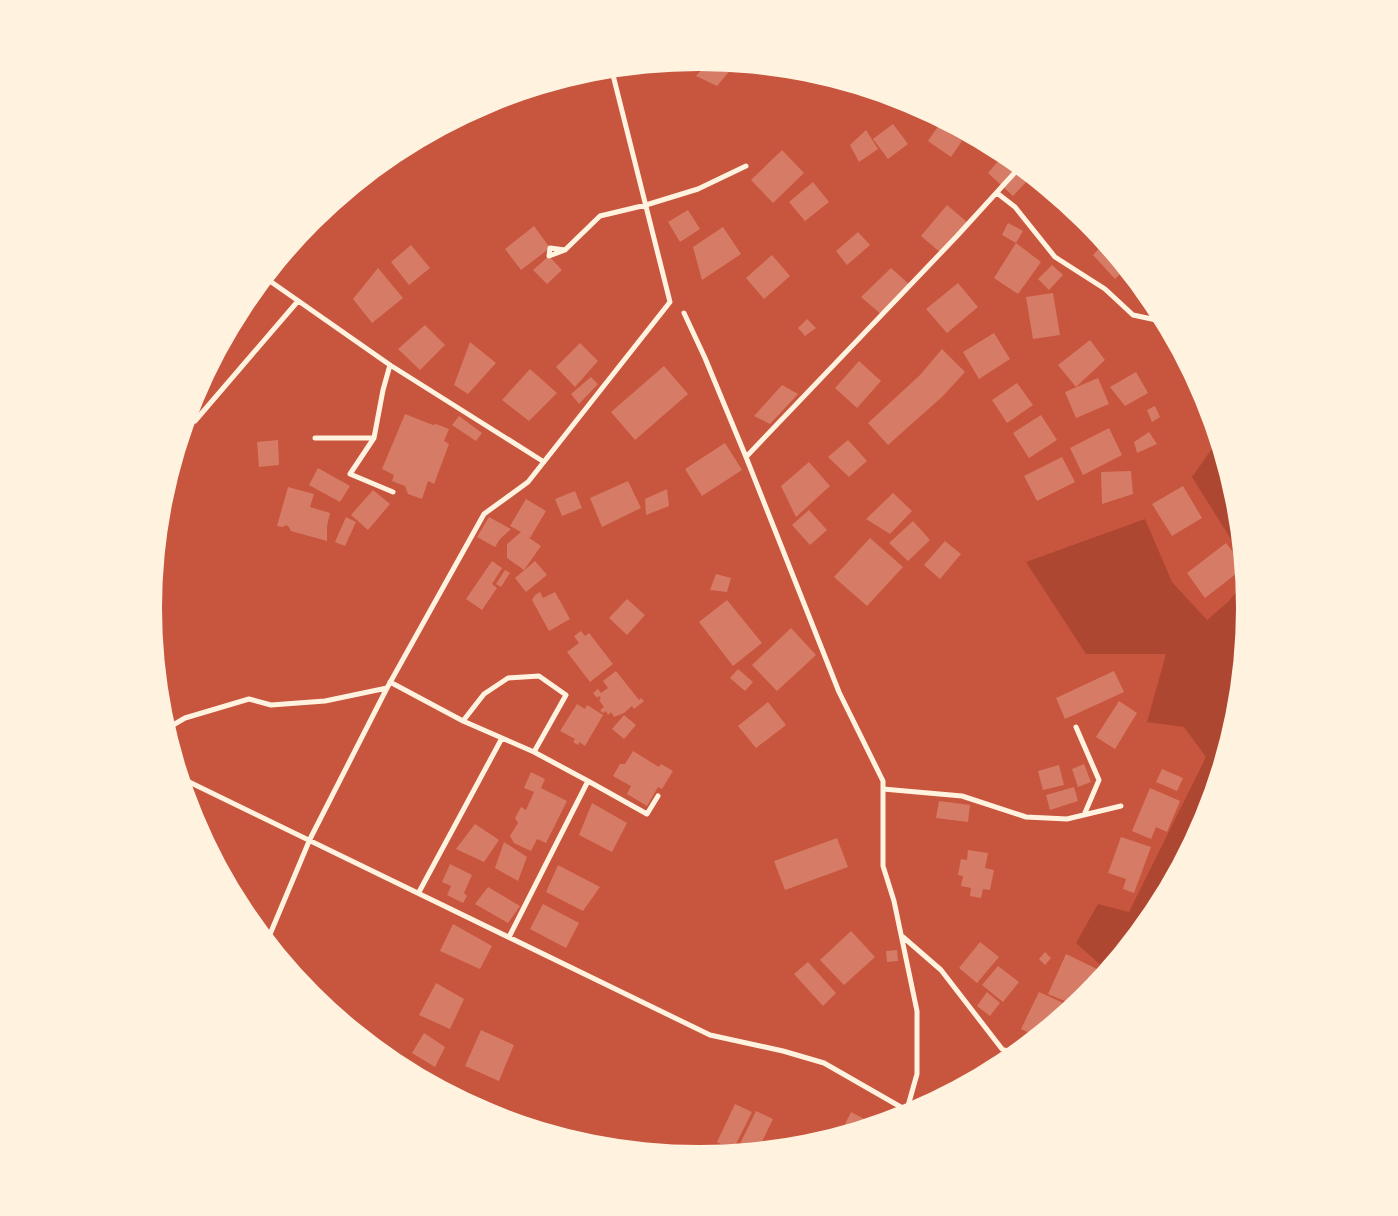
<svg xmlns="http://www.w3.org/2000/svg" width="1398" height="1216" viewBox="0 0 1398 1216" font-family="'DejaVu Sans',sans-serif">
  <rect width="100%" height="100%" fill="#c8553d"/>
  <!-- green -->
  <path fill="#ae4732" d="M 1216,443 L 1234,502 L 1239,552 L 1192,477 Z
    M 1145,519 L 1172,582 L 1207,620 L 1228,602 L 1242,585 L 1244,608 L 1234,715 L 1203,817 L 1152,911 L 1105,969 L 1076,943 L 1098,904 L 1129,912 L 1206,757 L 1184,727 L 1147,722 L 1166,654 L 1086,654 L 1026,562 Z"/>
  <!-- building -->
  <path fill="#d67c66" d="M 707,63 L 734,66 L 717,86 L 696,76 Z
    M 893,124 L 908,144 L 888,159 L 873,139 Z
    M 939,125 L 962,141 L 951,157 L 928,141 Z
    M 866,130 L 878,149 L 859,162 L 850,145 Z
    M 782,150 L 804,173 L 773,203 L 751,180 Z
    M 1003,155 L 1030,178 L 1013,196 L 988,173 Z
    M 813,182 L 829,202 L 805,221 L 789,202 Z
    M 947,205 L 968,223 L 941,253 L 921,236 Z
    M 688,210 L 700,229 L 680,242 L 668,222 Z
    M 1008,223 L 1023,231 L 1016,243 L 1002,235 Z
    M 534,226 L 550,248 L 521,270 L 505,249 Z
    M 723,227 L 741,254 L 702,280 L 693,247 Z
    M 858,232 L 870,245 L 847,265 L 836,251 Z
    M 1016,243 L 1041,262 L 1018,294 L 994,278 Z
    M 1103,244 L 1124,270 L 1115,279 L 1093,255 Z
    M 411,245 L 430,268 L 409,285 L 391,262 Z
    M 772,255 L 790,276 L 764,299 L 746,278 Z
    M 549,256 L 562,270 L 547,284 L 533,270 Z
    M 1052,265 L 1063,275 L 1049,290 L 1038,279 Z
    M 378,268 L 403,298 L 372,323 L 353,299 Z
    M 891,268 L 910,285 L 882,315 L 861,297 Z
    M 958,283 L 978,307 L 947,333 L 926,309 Z
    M 1053,293 L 1060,335 L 1033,339 L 1026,297 Z
    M 807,319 L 816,328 L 805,336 L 798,328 Z
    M 425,325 L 445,345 L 420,370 L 398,349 Z
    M 994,333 L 1010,359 L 979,379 L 963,352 Z
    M 1090,340 L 1105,360 L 1076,387 L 1058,365 Z
    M 470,342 L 496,363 L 468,394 L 454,385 Z
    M 580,343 L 598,361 L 575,387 L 556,367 Z
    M 942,349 L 965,372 L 942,397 L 888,445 L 868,423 L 920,375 Z
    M 859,361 L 881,381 L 857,408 L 835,388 Z
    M 664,366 L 688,394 L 635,440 L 611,412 Z
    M 530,369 L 557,393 L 529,421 L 502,400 Z
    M 1136,372 L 1148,393 L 1125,406 L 1110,387 Z
    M 591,377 L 598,384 L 579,404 L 571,394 Z
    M 1098,378 L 1109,404 L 1076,418 L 1065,392 Z
    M 1017,383 L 1033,405 L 1007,423 L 992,400 Z
    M 782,385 L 798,394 L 770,424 L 754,416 Z
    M 1155,406 L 1160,417 L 1152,422 L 1147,410 Z
    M 405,414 L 433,425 L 436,424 L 449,429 L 444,441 L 449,444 L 434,484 L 428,481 L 422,499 L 408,494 L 405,486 L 392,481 L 394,475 L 382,469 Z
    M 1041,415 L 1057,440 L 1029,458 L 1013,433 Z
    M 459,416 L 482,433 L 476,441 L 452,425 Z
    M 1109,428 L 1122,455 L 1083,475 L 1070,448 Z
    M 1149,432 L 1157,444 L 1137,453 L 1134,442 Z
    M 278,440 L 279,465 L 259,467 L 257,442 Z
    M 848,440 L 867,461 L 849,477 L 828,457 Z
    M 725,443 L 742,470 L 702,496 L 685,469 Z
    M 1062,457 L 1075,482 L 1037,501 L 1024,476 Z
    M 809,462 L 830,486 L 796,517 L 781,486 Z
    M 318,468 L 350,486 L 340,502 L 309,485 Z
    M 1131,471 L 1133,494 L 1102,504 L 1101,472 Z
    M 628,481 L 641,508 L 602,527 L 590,498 Z
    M 1183,486 L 1202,518 L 1172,536 L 1152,504 Z
    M 288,487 L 314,494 L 310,507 L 330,513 L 327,526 L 327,541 L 291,531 L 289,527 L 286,525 L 283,527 L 277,526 Z
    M 667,489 L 669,506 L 646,515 L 645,499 Z
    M 373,490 L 390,504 L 368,530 L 351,515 Z
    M 575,491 L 582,508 L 562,516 L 555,499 Z
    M 893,493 L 912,511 L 890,534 L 866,519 Z
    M 526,499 L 546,511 L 530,538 L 525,535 L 541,546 L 524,570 L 507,558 L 507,544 L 521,532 L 510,526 Z
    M 809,510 L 827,530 L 810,545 L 792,525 Z
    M 346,517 L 356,522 L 345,546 L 335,542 Z
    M 489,517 L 511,529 L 500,539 L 495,547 L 477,537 Z
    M 913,521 L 930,540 L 908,561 L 889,543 Z
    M 870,538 L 903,567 L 867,606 L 834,577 Z
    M 945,541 L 961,554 L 940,579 L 924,565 Z
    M 1226,543 L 1240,561 L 1241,570 L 1205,598 L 1187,573 Z
    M 492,561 L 502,568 L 492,584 L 497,588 L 482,610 L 466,599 Z
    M 535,561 L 547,575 L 526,592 L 515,578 Z
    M 505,570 L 510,573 L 501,587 L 496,584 Z
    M 716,574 L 731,578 L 727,592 L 710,590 Z
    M 540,592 L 543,598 L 555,592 L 570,619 L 549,631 L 532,600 L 535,595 Z
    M 627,599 L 645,615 L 627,635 L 609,618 Z
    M 727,600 L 762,643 L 733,666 L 699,622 Z
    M 791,628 L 816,655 L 777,691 L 752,665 Z
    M 581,631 L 585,636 L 589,633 L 613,664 L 590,682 L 567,652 L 579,643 L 574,636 Z
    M 738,669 L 753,682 L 745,691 L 730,678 Z
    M 616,671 L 639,700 L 641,698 L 644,701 L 634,709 L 632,706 L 624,713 L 614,717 L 611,712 L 608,715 L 606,711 L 603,713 L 600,710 L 604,707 L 599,700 L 601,698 L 599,696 L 597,698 L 593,693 L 598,689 L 601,693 L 608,688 L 603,681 Z
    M 1114,671 L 1124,692 L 1065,719 L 1056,698 Z
    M 1119,701 L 1137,713 L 1115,749 L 1096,737 Z
    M 768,702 L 786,725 L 756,748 L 738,726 Z
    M 577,704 L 585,709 L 587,705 L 603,715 L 585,746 L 579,742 L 578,745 L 573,742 L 575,739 L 560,731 Z
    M 624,715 L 636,725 L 624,739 L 612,729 Z
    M 633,751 L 659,767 L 661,764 L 673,771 L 662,789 L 658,787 L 647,806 L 627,794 L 631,786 L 613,776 L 620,764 L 625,764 Z
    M 1084,764 L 1091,782 L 1078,787 L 1072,769 Z
    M 1059,765 L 1064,785 L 1043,790 L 1038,771 Z
    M 1162,769 L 1183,778 L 1177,791 L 1156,782 Z
    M 531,772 L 545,779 L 541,788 L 567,801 L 546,843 L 537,839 L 531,851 L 514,843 L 510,836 L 518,823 L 515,818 L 521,807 L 526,810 L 534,792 L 524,788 Z
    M 1074,787 L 1078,801 L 1050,810 L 1046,795 Z
    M 1150,788 L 1180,801 L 1167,832 L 1156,827 L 1151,839 L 1132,831 Z
    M 939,801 L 970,805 L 968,822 L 936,818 Z
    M 592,803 L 627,823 L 612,852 L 579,835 Z
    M 475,824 L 499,840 L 484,862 L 456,849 Z
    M 1121,837 L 1151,847 L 1134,893 L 1123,889 L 1126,879 L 1108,873 Z
    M 837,838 L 848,867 L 785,890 L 774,861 Z
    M 504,842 L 527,857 L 518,881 L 495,868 Z
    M 968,850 L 988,853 L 985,868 L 994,870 L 990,890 L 983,889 L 981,898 L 970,896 L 971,888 L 961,886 L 963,876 L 958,875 L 961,859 L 967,860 Z
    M 450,864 L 472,875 L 464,893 L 467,896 L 463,903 L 447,895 L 451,886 L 442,882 Z
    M 558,865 L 600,887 L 583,911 L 546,892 Z
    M 488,887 L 520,906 L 508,923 L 475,904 Z
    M 543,904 L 579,923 L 566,948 L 530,929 Z
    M 453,924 L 492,946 L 480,969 L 440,951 Z
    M 851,931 L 875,957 L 844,985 L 820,960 Z
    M 980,942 L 999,957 L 977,983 L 959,968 Z
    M 897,950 L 898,961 L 887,962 L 886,951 Z
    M 1045,952 L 1051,958 L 1045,965 L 1039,959 Z
    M 1066,954 L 1097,969 L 1092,981 L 1087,978 L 1078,999 L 1072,1004 L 1048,994 Z
    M 808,962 L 836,993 L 823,1006 L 794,974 Z
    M 998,966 L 1019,982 L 1003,1002 L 982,985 Z
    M 436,983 L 464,999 L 450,1029 L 419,1015 Z
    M 987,992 L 1000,1003 L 990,1016 L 977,1006 Z
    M 1039,992 L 1070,1006 L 1034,1035 L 1021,1029 Z
    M 481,1030 L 514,1045 L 499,1081 L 465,1066 Z
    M 424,1033 L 445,1047 L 435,1067 L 412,1053 Z
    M 381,1048 L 428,1074 L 427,1078 L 396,1061 Z
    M 992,1058 L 996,1065 L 989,1068 L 985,1062 Z
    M 457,1093 L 486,1105 L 485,1109 L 457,1094 Z
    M 735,1104 L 752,1112 L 733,1150 L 717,1142 Z
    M 756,1111 L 773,1119 L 759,1148 L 737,1150 Z
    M 851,1112 L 872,1123 L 847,1130 L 843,1128 Z"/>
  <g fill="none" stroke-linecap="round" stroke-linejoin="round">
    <!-- minor -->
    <path stroke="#fff3e0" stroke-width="5" d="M 997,193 L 1015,207 L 1055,257 L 1105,289 L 1133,315 L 1161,321
      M 565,250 L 550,248 L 549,256 L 565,250 L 600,216 L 646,205 L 698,189 L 746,166
      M 267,279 L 390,365 L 544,462
      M 684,313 L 705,358 L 746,457 L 839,692 L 883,781 L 883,866 L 894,901 L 917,1011 L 917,1074 L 906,1113
      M 1169,336 L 1171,341
      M 390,365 L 383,390 L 374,438 L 350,474 L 393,492
      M 189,418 L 195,421 L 298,301
      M 315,438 L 374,438
      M 746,457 L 957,236 L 1019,168
      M 390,682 L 463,721 L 502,738 L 419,892
      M 463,721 L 484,694 L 508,678 L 539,676 L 566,695 L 534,752 L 502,738
      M 1076,727 L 1099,780 L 1084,815
      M 168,728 L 185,718 L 249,699 L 271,705 L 325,701 L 387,688
      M 183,779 L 710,1035 L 783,1051 L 824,1063 L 906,1110
      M 588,781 L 647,814 L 658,796
      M 883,789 L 962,796 L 1026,817 L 1067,819 L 1121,806
      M 509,937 L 588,781 L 534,752
      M 903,937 L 941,970 L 1002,1049 L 1013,1053
      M 268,939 L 310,839 L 387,688 L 484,514 L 528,482 L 670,302 L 612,71"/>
  </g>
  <!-- crop -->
  <path d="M0 0H1398V1216H0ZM162 608a537 537 0 1 1 1074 0a537 537 0 1 1-1074 0Z" fill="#fff3e0" fill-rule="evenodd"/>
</svg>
